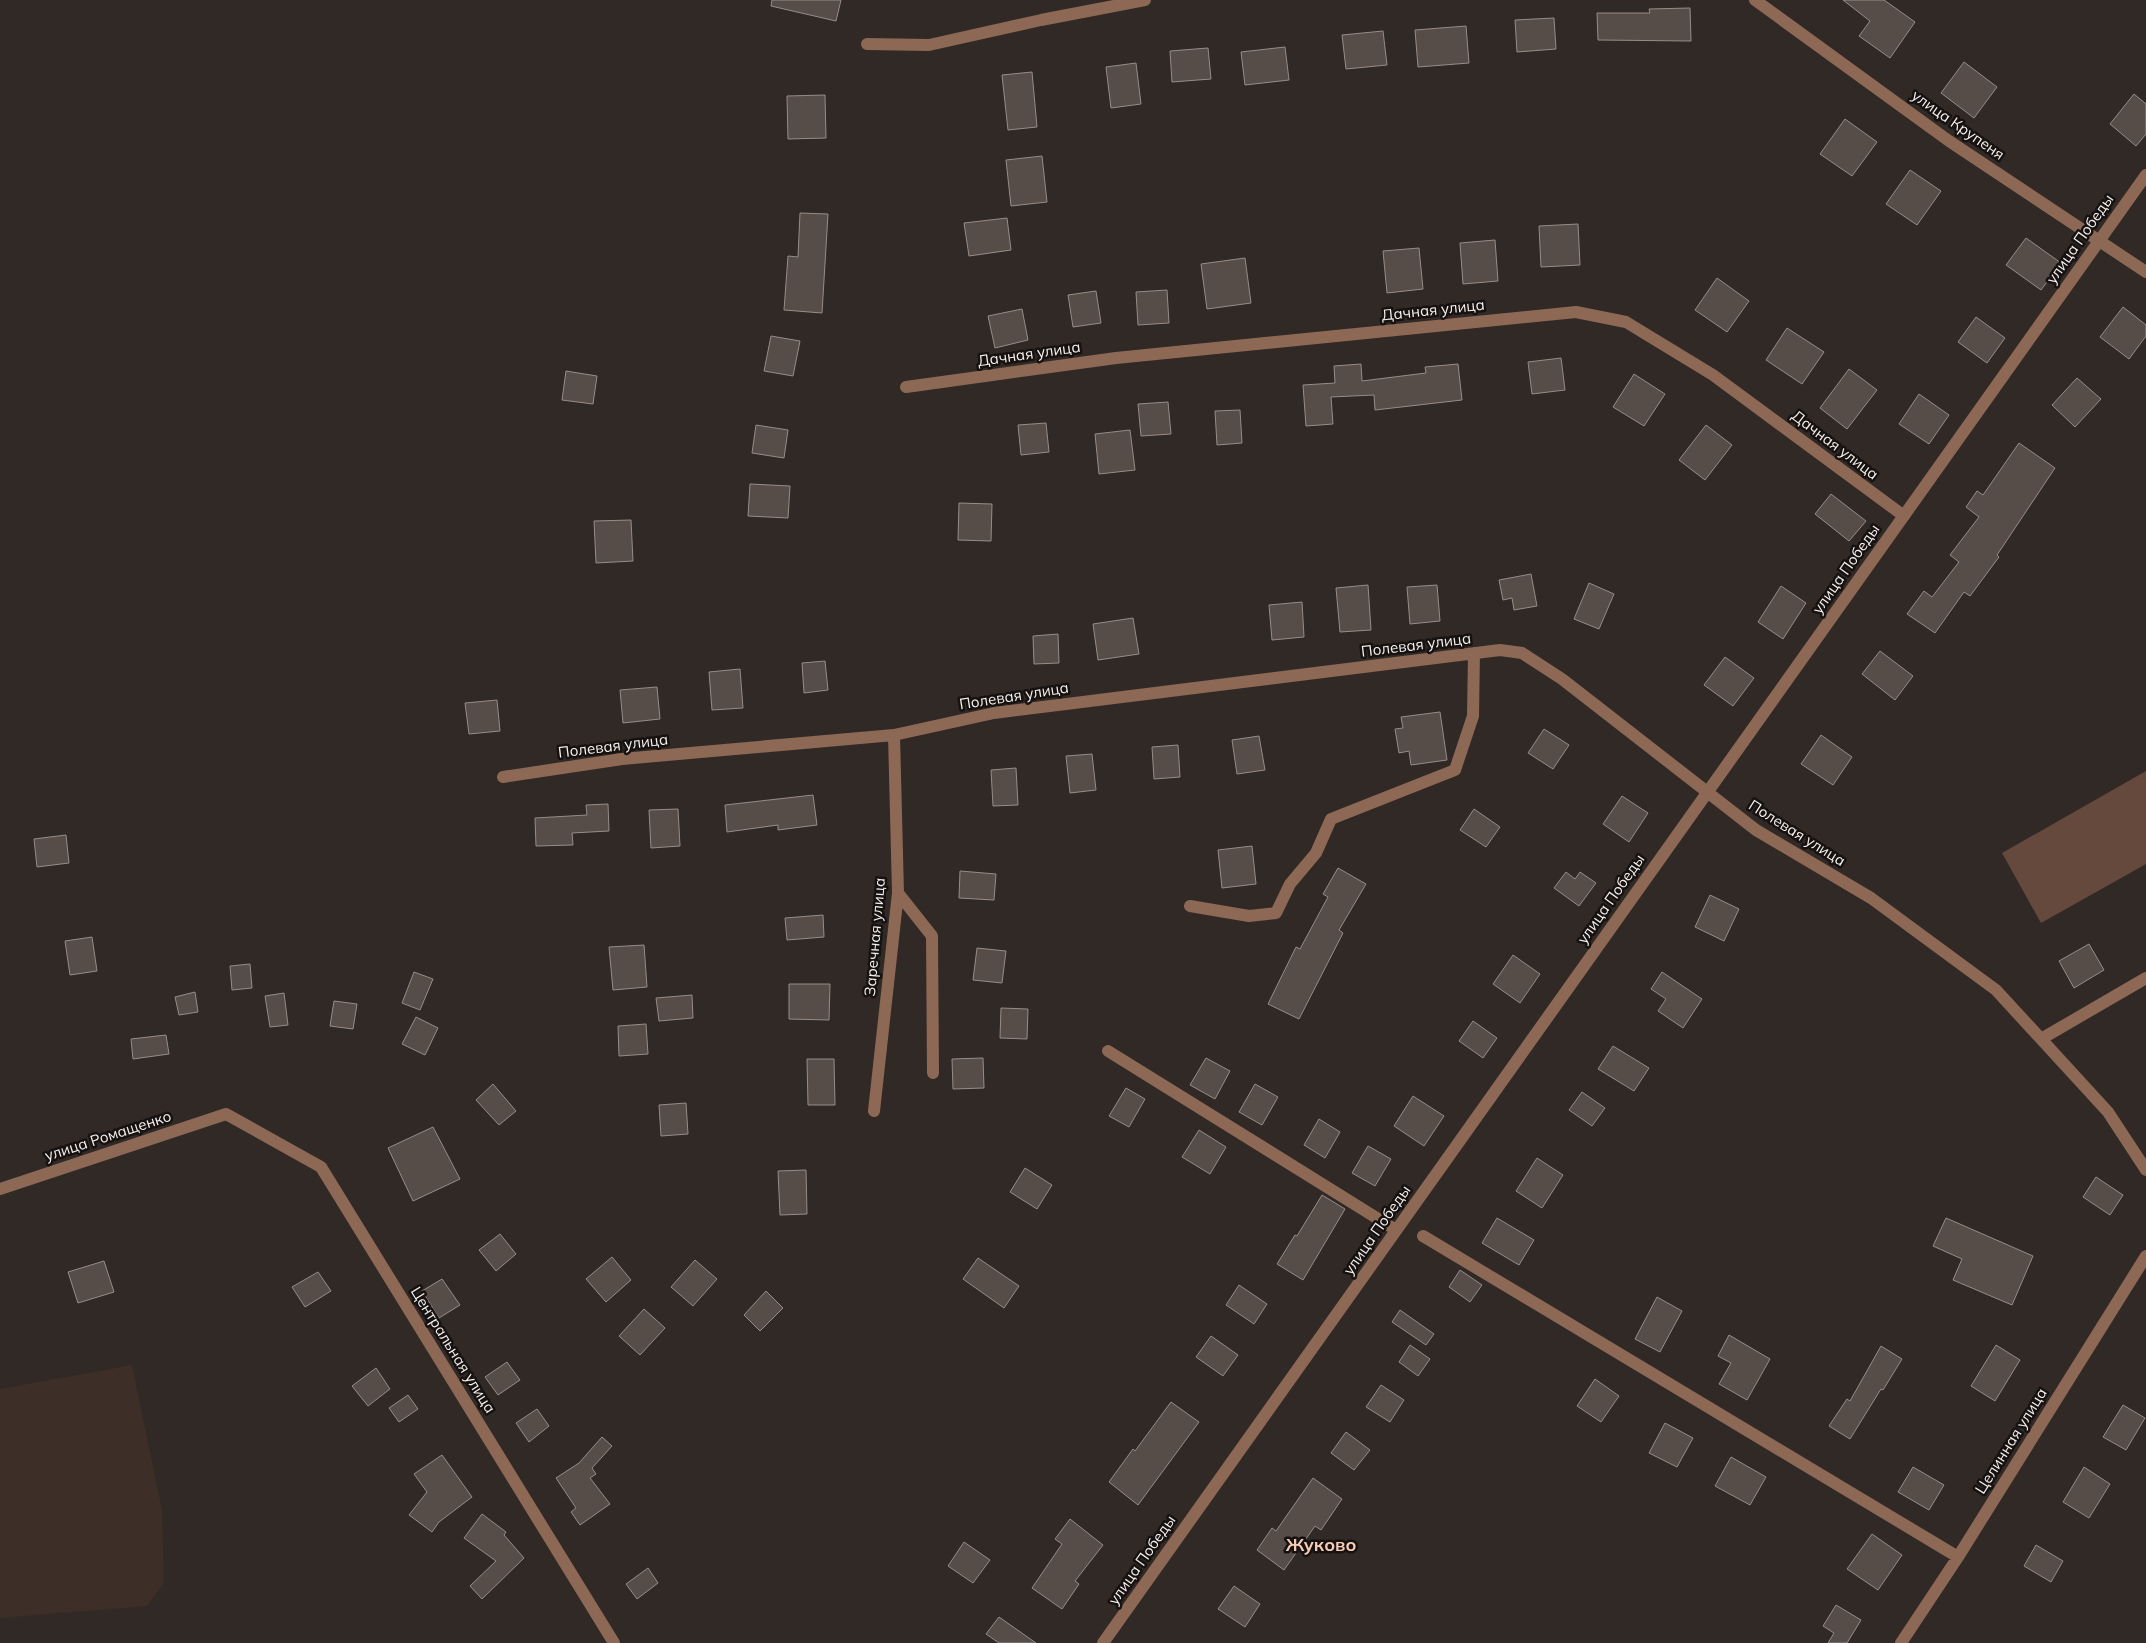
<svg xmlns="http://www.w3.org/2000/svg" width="2146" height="1643" viewBox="0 0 2146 1643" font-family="Mulish,sans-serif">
  <rect width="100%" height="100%" fill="#312925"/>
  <!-- built -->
  <path fill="#3d2e27" d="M 132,1365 L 162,1510 L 164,1583 L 147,1606 L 0,1618 L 0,1389 Z"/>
  <!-- green -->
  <path fill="#64493c" d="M 2146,771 L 2146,864 L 2041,923 L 2002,853 Z"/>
  <!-- building -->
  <path fill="#564d49" stroke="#978d88" d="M 772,0 L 841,0 L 836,21 L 771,6 Z
    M 1843,0 L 1884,0 L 1915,22 L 1890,58 L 1859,36 L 1870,21 Z
    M 1690,8 L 1691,41 L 1598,40 L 1597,13 L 1650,13 L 1649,9 Z
    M 1554,18 L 1556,49 L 1517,52 L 1515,20 Z
    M 1466,26 L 1469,63 L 1418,67 L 1415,30 Z
    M 1383,31 L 1387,65 L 1346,69 L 1342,35 Z
    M 1285,47 L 1289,80 L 1245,85 L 1241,52 Z
    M 1208,48 L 1211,79 L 1172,82 L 1170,51 Z
    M 1964,62 L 1997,87 L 1974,118 L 1941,93 Z
    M 1136,63 L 1141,104 L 1111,108 L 1106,67 Z
    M 1032,72 L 1037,127 L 1008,130 L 1002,75 Z
    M 2134,94 L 2146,104 L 2146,134 L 2136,146 L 2110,124 Z
    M 825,95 L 826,138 L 788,139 L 787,96 Z
    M 1845,119 L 1877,142 L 1852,176 L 1820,154 Z
    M 1042,156 L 1047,202 L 1011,206 L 1006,160 Z
    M 1910,170 L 1941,191 L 1917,225 L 1886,204 Z
    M 800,213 L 828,214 L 822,313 L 784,310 L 788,256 L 798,257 Z
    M 1007,218 L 1011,250 L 969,256 L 964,223 Z
    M 1578,224 L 1580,265 L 1541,267 L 1539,226 Z
    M 2026,238 L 2061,263 L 2041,290 L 2006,265 Z
    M 1495,240 L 1498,281 L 1463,284 L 1460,243 Z
    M 1419,248 L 1423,289 L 1387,293 L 1383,251 Z
    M 1245,258 L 1251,303 L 1207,309 L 1201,264 Z
    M 1717,278 L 1749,301 L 1727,332 L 1695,310 Z
    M 1167,290 L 1169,323 L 1138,325 L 1136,292 Z
    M 1096,291 L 1101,323 L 1073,327 L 1068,295 Z
    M 2123,307 L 2146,325 L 2146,336 L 2129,359 L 2100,337 Z
    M 1022,309 L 1028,340 L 995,348 L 988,316 Z
    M 1976,317 L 2005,338 L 1987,363 L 1958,342 Z
    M 1787,328 L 1824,352 L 1802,384 L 1766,360 Z
    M 771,336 L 800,341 L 793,376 L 764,371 Z
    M 1561,358 L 1565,390 L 1532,394 L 1528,362 Z
    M 1361,364 L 1362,381 L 1426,373 L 1425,367 L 1458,364 L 1462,400 L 1375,410 L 1374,395 L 1331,397 L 1333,424 L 1306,426 L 1303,385 L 1335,383 L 1334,366 Z
    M 1849,369 L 1877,390 L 1847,429 L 1820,408 Z
    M 566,371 L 597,376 L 593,404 L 562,400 Z
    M 1634,374 L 1665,394 L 1644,426 L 1613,407 Z
    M 2077,378 L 2101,399 L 2075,427 L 2052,405 Z
    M 1919,394 L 1949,415 L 1929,444 L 1899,424 Z
    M 1168,402 L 1171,434 L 1141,436 L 1138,404 Z
    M 1240,410 L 1242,443 L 1217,445 L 1215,411 Z
    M 1046,423 L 1049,452 L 1021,455 L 1018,425 Z
    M 756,425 L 788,430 L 784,458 L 752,453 Z
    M 1706,425 L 1732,445 L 1705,480 L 1679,460 Z
    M 1130,430 L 1135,470 L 1099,474 L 1095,434 Z
    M 2019,443 L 2055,468 L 1997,555 L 1999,557 L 1970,596 L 1964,592 L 1935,633 L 1907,614 L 1924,591 L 1932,597 L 1959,562 L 1950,555 L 1979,517 L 1966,507 L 1977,491 L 1983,495 Z
    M 750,484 L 790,486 L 788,518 L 748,516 Z
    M 1831,494 L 1866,521 L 1849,541 L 1815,514 Z
    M 959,503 L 992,504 L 991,541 L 958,540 Z
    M 631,520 L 633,561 L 596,563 L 594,521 Z
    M 1531,574 L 1537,606 L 1514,610 L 1512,598 L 1503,600 L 1499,580 Z
    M 1589,583 L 1614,594 L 1599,629 L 1574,619 Z
    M 1368,585 L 1371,630 L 1340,632 L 1336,588 Z
    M 1437,585 L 1440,621 L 1410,624 L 1407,587 Z
    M 1781,586 L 1806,603 L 1783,639 L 1758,622 Z
    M 1302,602 L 1304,637 L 1272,640 L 1269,605 Z
    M 1133,618 L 1139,654 L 1098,660 L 1093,624 Z
    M 1058,634 L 1059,663 L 1034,664 L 1033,636 Z
    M 1880,651 L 1913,676 L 1895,700 L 1862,674 Z
    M 1725,657 L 1754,678 L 1733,706 L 1704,685 Z
    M 825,661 L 828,690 L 804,693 L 802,663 Z
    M 740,669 L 743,708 L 712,710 L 709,672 Z
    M 657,687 L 660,719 L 623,723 L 620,690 Z
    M 497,700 L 500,731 L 469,734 L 465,703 Z
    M 1440,712 L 1447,760 L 1411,765 L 1409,751 L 1399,753 L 1395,729 L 1403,728 L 1401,717 Z
    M 1544,729 L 1569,745 L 1553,769 L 1528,753 Z
    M 1821,735 L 1852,757 L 1833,785 L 1801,764 Z
    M 1259,736 L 1265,770 L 1237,774 L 1232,740 Z
    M 1178,745 L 1180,777 L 1154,779 L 1152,747 Z
    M 1092,754 L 1096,790 L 1070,793 L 1066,756 Z
    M 1016,768 L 1018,805 L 993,806 L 991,770 Z
    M 813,795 L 817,825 L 778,830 L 778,825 L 727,832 L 725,805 Z
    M 1622,796 L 1648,813 L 1629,842 L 1603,824 Z
    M 608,804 L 609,831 L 572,833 L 573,845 L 536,846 L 535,818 L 587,815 L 586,805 Z
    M 678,809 L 680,846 L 651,848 L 649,810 Z
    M 1474,809 L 1500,827 L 1486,847 L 1460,830 Z
    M 66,835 L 69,863 L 37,867 L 34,839 Z
    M 1252,846 L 1256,884 L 1222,888 L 1218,850 Z
    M 1338,868 L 1366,884 L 1339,930 L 1343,933 L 1299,1019 L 1268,1004 L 1296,947 L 1300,949 L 1328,897 L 1323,894 Z
    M 960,871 L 996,874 L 994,900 L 959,898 Z
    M 1566,872 L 1575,879 L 1580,872 L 1596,883 L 1579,906 L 1554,888 Z
    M 1710,895 L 1739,909 L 1724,941 L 1695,927 Z
    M 823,915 L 824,937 L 787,940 L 785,918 Z
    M 92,937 L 97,971 L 70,975 L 65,941 Z
    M 2089,944 L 2104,970 L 2074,988 L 2059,961 Z
    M 644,945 L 647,987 L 613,990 L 609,947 Z
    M 977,948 L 1006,951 L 1002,983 L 973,980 Z
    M 1513,955 L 1540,974 L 1520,1003 L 1493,984 Z
    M 250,964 L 252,988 L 232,990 L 230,966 Z
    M 414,972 L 433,979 L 420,1010 L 402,1003 Z
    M 1662,972 L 1702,999 L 1683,1028 L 1658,1011 L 1666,999 L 1651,989 Z
    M 789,984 L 830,984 L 829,1020 L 789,1019 Z
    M 195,992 L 198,1012 L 179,1015 L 175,997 Z
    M 284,993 L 288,1025 L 270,1027 L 265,996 Z
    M 692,995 L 693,1018 L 659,1021 L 656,998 Z
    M 334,1001 L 357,1004 L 353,1029 L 330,1026 Z
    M 1001,1008 L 1028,1009 L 1027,1039 L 1000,1038 Z
    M 416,1017 L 438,1028 L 425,1055 L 402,1044 Z
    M 1473,1021 L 1497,1038 L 1483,1058 L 1459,1041 Z
    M 646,1024 L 648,1054 L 619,1056 L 618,1026 Z
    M 166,1035 L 169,1054 L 133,1059 L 131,1039 Z
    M 1613,1046 L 1649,1068 L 1634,1091 L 1598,1069 Z
    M 983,1058 L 984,1088 L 953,1089 L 952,1059 Z
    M 1206,1058 L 1230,1071 L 1215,1099 L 1190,1085 Z
    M 807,1059 L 834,1059 L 835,1105 L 808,1105 Z
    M 493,1084 L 516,1111 L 499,1125 L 476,1100 Z
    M 1255,1084 L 1278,1097 L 1262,1125 L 1239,1112 Z
    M 1126,1088 L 1145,1099 L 1129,1127 L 1109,1116 Z
    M 1582,1092 L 1605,1108 L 1592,1126 L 1569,1110 Z
    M 1413,1096 L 1444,1116 L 1424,1146 L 1394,1126 Z
    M 686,1103 L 688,1134 L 661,1136 L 659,1105 Z
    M 1319,1119 L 1340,1132 L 1325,1158 L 1304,1145 Z
    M 433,1127 L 460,1179 L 413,1201 L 388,1148 Z
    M 1199,1130 L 1226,1147 L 1210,1174 L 1182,1157 Z
    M 1368,1146 L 1391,1159 L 1375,1186 L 1352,1173 Z
    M 1537,1158 L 1563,1175 L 1542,1208 L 1516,1191 Z
    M 1025,1168 L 1052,1185 L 1037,1209 L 1010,1192 Z
    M 806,1170 L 807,1214 L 780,1215 L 778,1171 Z
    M 2096,1177 L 2123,1195 L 2110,1215 L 2083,1197 Z
    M 1322,1195 L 1345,1209 L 1303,1280 L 1277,1264 L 1295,1235 L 1297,1236 Z
    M 1497,1218 L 1534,1240 L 1519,1265 L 1482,1243 Z
    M 1946,1218 L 2033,1256 L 2012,1305 L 1953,1280 L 1962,1259 L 1933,1246 Z
    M 500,1234 L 516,1254 L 496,1271 L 479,1250 Z
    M 612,1257 L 631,1280 L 606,1302 L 586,1279 Z
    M 978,1258 L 1019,1286 L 1004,1308 L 963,1279 Z
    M 695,1260 L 717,1279 L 693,1306 L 671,1287 Z
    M 104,1261 L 114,1292 L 78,1303 L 68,1272 Z
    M 1460,1270 L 1482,1285 L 1470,1302 L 1449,1287 Z
    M 318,1272 L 331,1291 L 305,1307 L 292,1287 Z
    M 442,1279 L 460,1305 L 439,1318 L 422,1291 Z
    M 1239,1285 L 1267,1304 L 1254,1324 L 1226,1305 Z
    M 766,1291 L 783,1308 L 760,1331 L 744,1315 Z
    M 1657,1297 L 1682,1311 L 1660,1352 L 1635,1339 Z
    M 644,1309 L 665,1328 L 640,1355 L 619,1336 Z
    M 1400,1310 L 1434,1334 L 1426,1345 L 1392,1322 Z
    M 1729,1335 L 1770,1359 L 1747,1400 L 1719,1384 L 1731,1363 L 1718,1356 Z
    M 1211,1336 L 1238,1355 L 1223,1376 L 1196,1357 Z
    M 1410,1345 L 1430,1359 L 1418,1376 L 1399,1362 Z
    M 1996,1345 L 2020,1360 L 1995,1401 L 1971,1386 Z
    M 1881,1346 L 1902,1359 L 1883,1390 L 1881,1389 L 1850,1439 L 1829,1426 L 1847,1399 L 1850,1401 Z
    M 507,1362 L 520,1380 L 498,1395 L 485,1377 Z
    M 376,1368 L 390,1389 L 368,1406 L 352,1386 Z
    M 1595,1379 L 1619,1396 L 1601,1422 L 1577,1406 Z
    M 1381,1385 L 1404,1400 L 1390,1422 L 1366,1407 Z
    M 408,1395 L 418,1409 L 399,1422 L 389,1408 Z
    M 1171,1402 L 1199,1422 L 1138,1505 L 1109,1482 L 1133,1449 L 1135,1451 Z
    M 2123,1405 L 2145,1418 L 2126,1450 L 2103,1437 Z
    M 537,1409 L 549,1426 L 529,1442 L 516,1423 Z
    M 1665,1423 L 1693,1438 L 1677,1467 L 1649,1453 Z
    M 1346,1432 L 1370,1450 L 1354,1470 L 1331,1453 Z
    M 602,1437 L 612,1446 L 592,1468 L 596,1474 L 590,1478 L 610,1504 L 580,1525 L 571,1512 L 576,1508 L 556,1478 L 579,1463 Z
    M 442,1455 L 472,1497 L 439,1522 L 432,1532 L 409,1515 L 427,1492 L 414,1474 Z
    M 1731,1457 L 1766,1477 L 1750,1505 L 1715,1486 Z
    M 1913,1467 L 1944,1485 L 1929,1510 L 1898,1492 Z
    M 2084,1467 L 2110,1484 L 2089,1518 L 2063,1502 Z
    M 1313,1478 L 1342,1499 L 1321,1530 L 1315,1526 L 1284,1570 L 1257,1550 L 1272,1528 L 1276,1531 Z
    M 482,1514 L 506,1532 L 504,1535 L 524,1558 L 482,1599 L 470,1586 L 496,1561 L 464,1538 Z
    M 1070,1519 L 1103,1545 L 1075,1581 L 1079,1584 L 1062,1609 L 1032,1588 L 1062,1544 L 1055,1539 Z
    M 1872,1534 L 1902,1555 L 1878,1590 L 1847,1569 Z
    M 964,1542 L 990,1560 L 973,1583 L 948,1566 Z
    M 2036,1545 L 2063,1561 L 2051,1582 L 2024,1566 Z
    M 648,1568 L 658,1583 L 637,1599 L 626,1584 Z
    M 1234,1586 L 1260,1604 L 1245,1627 L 1218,1609 Z
    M 1836,1605 L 1861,1620 L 1847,1643 L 1828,1643 L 1834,1633 L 1823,1626 Z
    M 999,1617 L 1036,1643 L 999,1643 L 986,1634 Z"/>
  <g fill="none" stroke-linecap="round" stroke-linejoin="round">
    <!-- minor -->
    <path stroke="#8c6855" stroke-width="12" d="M 1755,0 L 1949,141 L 2146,272
      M 867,44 L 929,45 L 1041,20 L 1145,0
      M 906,387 L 1116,358 L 1576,312 L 1626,322 L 1713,375 L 1904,516
      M 503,777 L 622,759 L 894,735 L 994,713 L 1500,650 L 1522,653 L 1562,679 L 1756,830 L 1871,898 L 1996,990 L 2108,1112 L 2146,1170
      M 898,893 L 932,936 L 933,1073
      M 1190,906 L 1249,916 L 1276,913 L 1290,884 L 1316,853 L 1331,819 L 1455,770 L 1473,716 L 1474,653
      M 2041,1039 L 2146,978
      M 1108,1051 L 1396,1230
      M 874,1111 L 898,893 L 894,735
      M 1423,1236 L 1958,1557
      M 1103,1643 L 2146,175
      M 1901,1643 L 1958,1557 L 2146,1256"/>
    <!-- tertiary -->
    <path stroke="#8c6855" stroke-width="12" d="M 0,1189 L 226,1114 L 321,1167 L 614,1643"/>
  </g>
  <g text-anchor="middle" stroke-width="5" stroke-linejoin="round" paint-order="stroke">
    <!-- street labels -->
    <g font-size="15" fill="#f7f1ee" stroke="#161211">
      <text transform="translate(1958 125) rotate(35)" y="5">улица Крупеня</text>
      <text transform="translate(2080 239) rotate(-55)" y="5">улица Победы</text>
      <text transform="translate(1433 310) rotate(-6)" y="5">Дачная улица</text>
      <text transform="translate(1029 354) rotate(-8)" y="5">Дачная улица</text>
      <text transform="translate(1835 445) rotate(37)" y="5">Дачная улица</text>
      <text transform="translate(1846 569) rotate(-55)" y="5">улица Победы</text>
      <text transform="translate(1416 645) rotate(-7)" y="5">Полевая улица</text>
      <text transform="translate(1014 696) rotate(-9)" y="5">Полевая улица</text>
      <text transform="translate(613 746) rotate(-7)" y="5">Полевая улица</text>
      <text transform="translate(1797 833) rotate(32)" y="5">Полевая улица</text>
      <text transform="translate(1611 899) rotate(-55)" y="5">улица Победы</text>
      <text transform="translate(875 937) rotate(-85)" y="5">Заречная улица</text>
      <text transform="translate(108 1136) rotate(-18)" y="5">улица Ромащенко</text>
      <text transform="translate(1377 1230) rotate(-55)" y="5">улица Победы</text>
      <text transform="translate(453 1350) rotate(58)" y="5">Центральная улица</text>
      <text transform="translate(2011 1441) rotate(-58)" y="5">Целинная улица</text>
      <text transform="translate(1142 1560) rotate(-55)" y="5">улица Победы</text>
    </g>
    <!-- quarter labels -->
    <g font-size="18" font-weight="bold" fill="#f9ccb5" stroke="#161211">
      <text x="1321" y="1551">Жуково</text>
    </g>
  </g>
</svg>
